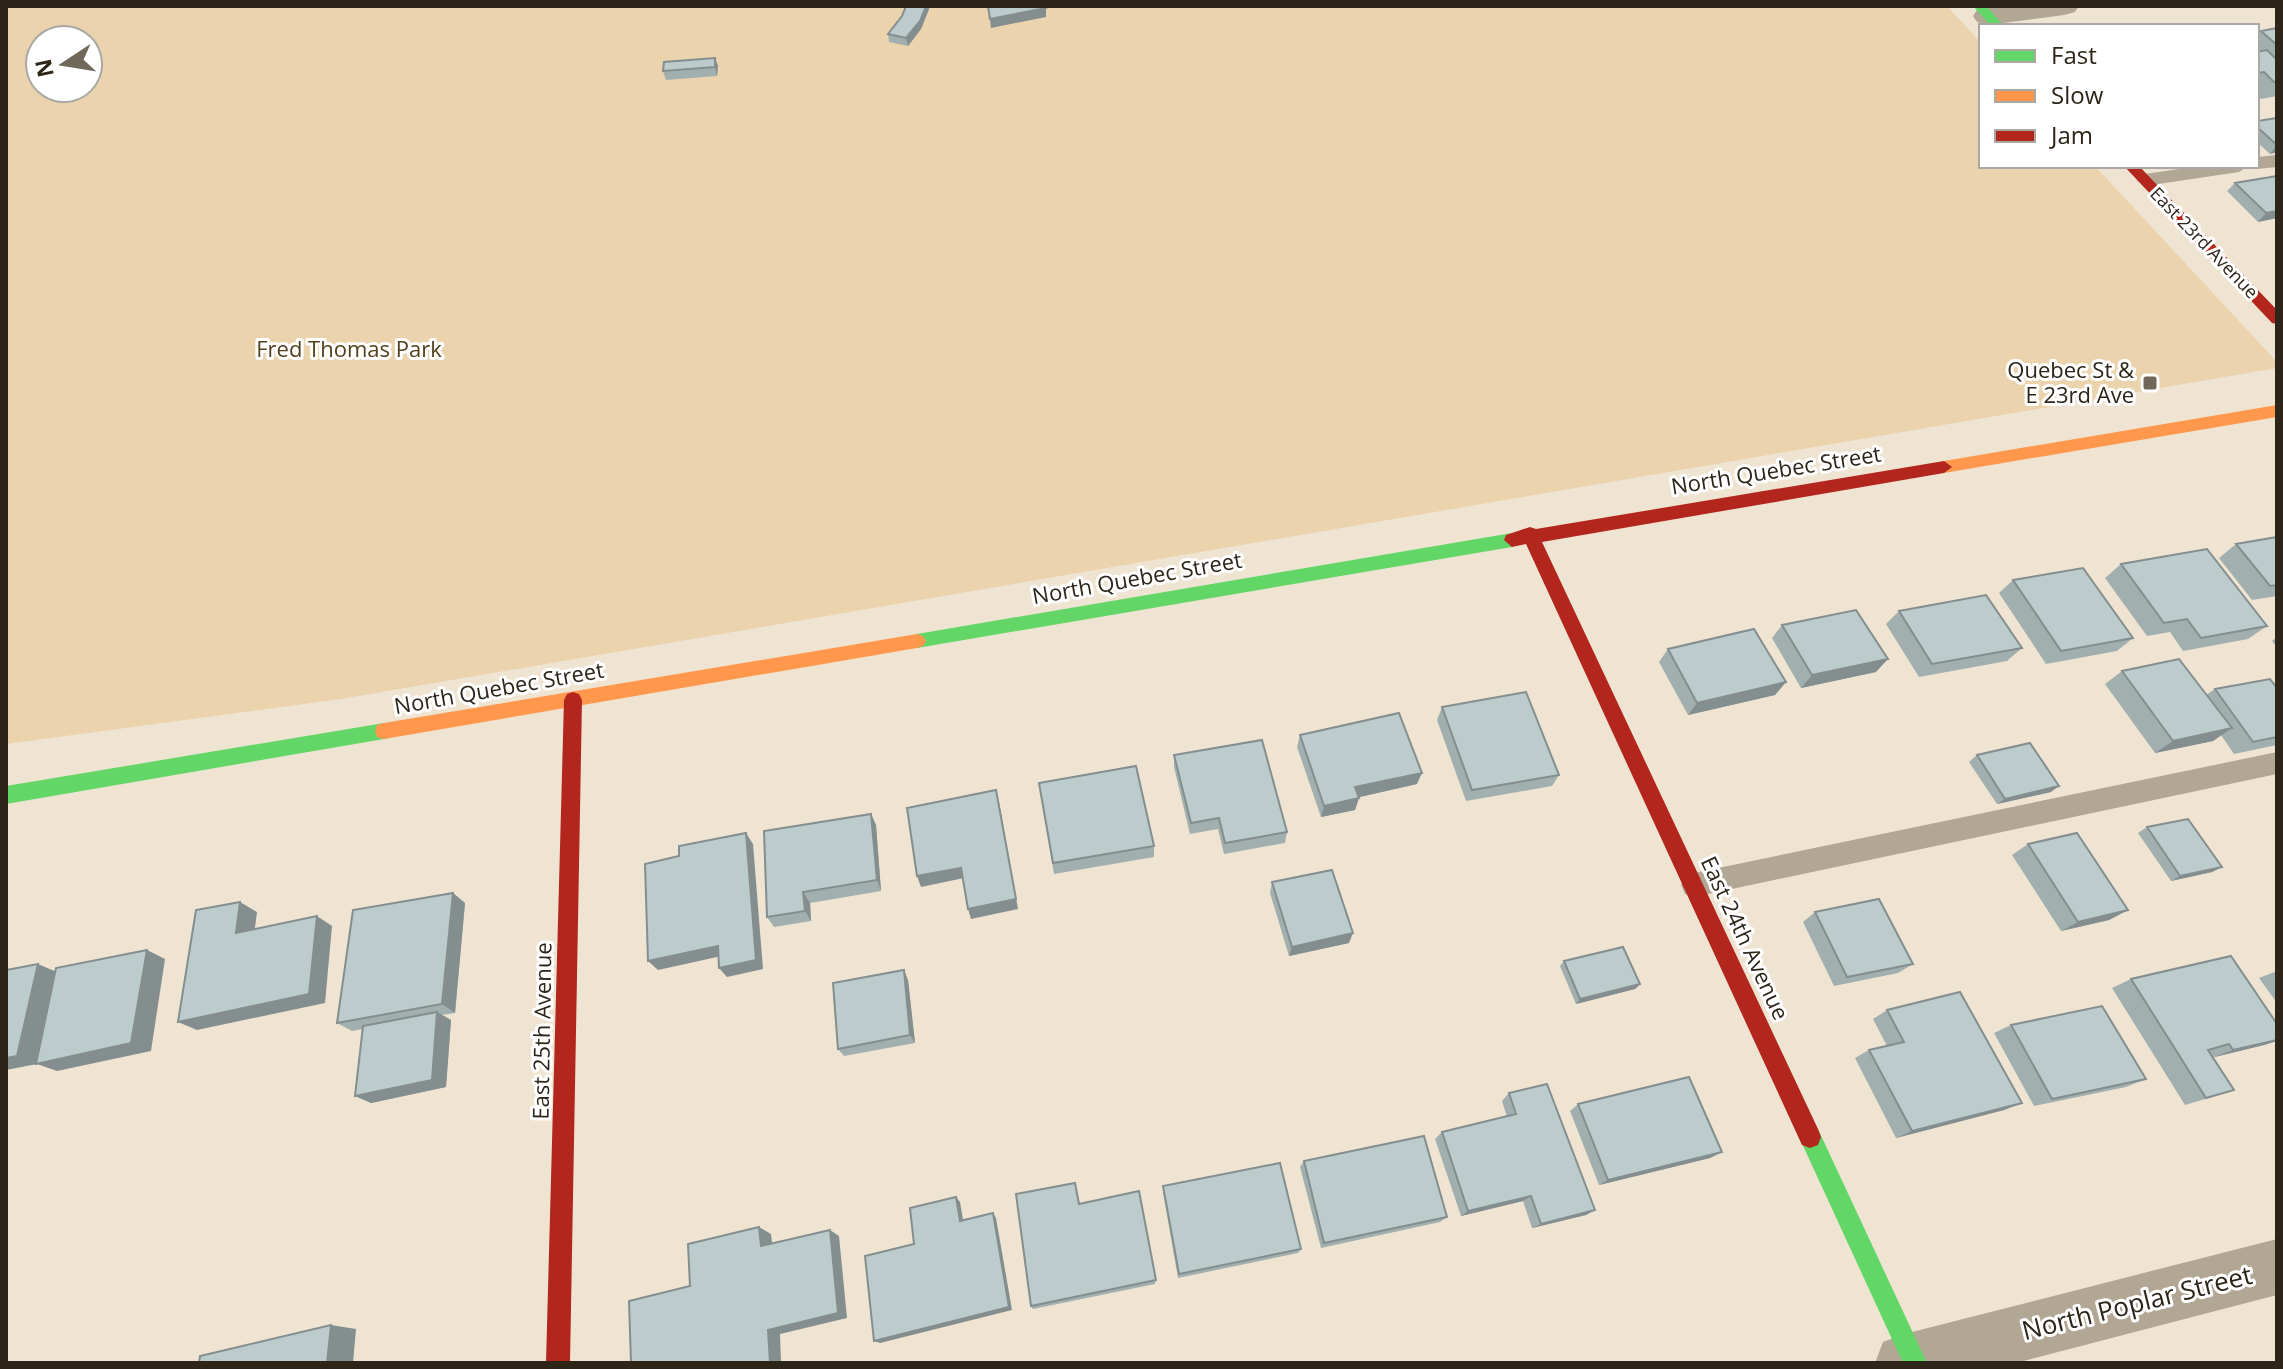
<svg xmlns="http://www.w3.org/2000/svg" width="2283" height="1369" viewBox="0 0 2283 1369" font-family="'Open Sans',sans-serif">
  <rect width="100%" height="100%" fill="#efe4d2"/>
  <!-- green -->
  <path fill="#ead3ad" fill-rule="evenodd" d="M 6,6 L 1947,6 L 1981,43 L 1981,166 L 2095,166 L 2277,362 L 2277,368 L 341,699 L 6,744 ZM 40,40 L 88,40 L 88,88 L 40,88 Z"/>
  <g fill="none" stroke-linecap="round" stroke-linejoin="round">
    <!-- lane -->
    <path fill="#b2a795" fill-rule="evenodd" d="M 2277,155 L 2277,167 L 2257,169 L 2250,166 L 2257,166 L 2257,157 Z
      M 2199,166 L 2248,166 L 2239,172 L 2145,186 L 2136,180 L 2145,174 Z
      M 2277,752 L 2277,774 L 1694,897 L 1685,894 L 1681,885 L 1685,876 L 1694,873 Z"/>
    <!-- street -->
    <path fill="#b2a795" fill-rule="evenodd" d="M 1996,6 L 2079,6 L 2075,12 L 2064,15 L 1988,25 L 1977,22 L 1973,16 L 1977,10 Z
      M 2277,1239 L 2277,1295 L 2016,1363 L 1875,1363 L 1883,1342 L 1904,1334 Z"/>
    <!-- fast -->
    <path fill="#63d668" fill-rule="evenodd" d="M 1973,6 L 1986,6 L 2004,26 L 1991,26 Z
      M 1512,533 L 1520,540 L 1512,547 L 917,648 L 911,646 L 908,641 L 911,636 L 917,634 Z
      M 384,723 L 391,725 L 393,731 L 391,737 L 384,739 L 6,804 L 6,786 Z
      M 1810,1126 L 1818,1129 L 1927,1363 L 1903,1363 L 1799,1137 L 1802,1129 Z"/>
    <!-- slow -->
    <path fill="#ff974d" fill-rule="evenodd" d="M 2277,405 L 2277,417 L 1944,473 L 1936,467 L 1944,461 Z
      M 917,634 L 923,636 L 926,641 L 923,646 L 917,648 L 384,739 L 377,737 L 375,731 L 377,725 L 384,723 Z"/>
    <!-- jam -->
    <path fill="#b3261e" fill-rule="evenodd" d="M 2124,166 L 2139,166 L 2277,310 L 2277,324 L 2272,323 Z
      M 1944,461 L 1952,467 L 1944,473 L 1542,542 L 1818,1129 L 1821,1137 L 1818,1145 L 1810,1148 L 1802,1145 L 1526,544 L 1512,547 L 1504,540 L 1506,535 L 1530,527 L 1536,529 Z
      M 573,692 L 579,694 L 582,700 L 570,1363 L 546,1363 L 564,700 L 567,694 Z"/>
  </g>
  <!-- wall -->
  <path fill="#a2afaf" d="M 929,9 L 921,29 L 908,46 L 889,42 L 888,34 Z
    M 2277,28 L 2277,96 L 2261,99 L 2257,95 L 2257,35 L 2261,31 Z
    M 715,58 L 718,66 L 717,76 L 666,80 L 663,71 Z
    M 2277,118 L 2277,152 L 2270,154 L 2257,142 L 2257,121 Z
    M 2235,183 L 2277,218 L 2258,222 L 2227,191 Z
    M 2277,537 L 2277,596 L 2252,600 L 2219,558 L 2236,544 Z
    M 2121,564 L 2267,626 L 2248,639 L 2183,651 L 2170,632 L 2147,636 L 2105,578 Z
    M 2013,580 L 2133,638 L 2117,651 L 2046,664 L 1999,593 Z
    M 1899,611 L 2022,648 L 2007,661 L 1919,677 L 1886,624 Z
    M 1782,625 L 1876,672 L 1801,688 L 1772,638 Z
    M 2277,637 L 2277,647 L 2272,641 Z
    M 1668,649 L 1786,682 L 1775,695 L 1688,715 L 1659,662 Z
    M 2122,671 L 2206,695 L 2215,689 L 2277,688 L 2277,745 L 2234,754 L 2221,735 L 2213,741 L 2155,753 L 2105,684 Z
    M 1442,707 L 1559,775 L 1552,786 L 1466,801 L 1437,720 Z
    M 1300,735 L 1417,784 L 1359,797 L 1355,810 L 1321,817 L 1297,747 Z
    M 1174,755 L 1287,832 L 1285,843 L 1224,854 L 1218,829 L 1190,834 L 1174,767 Z
    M 1977,755 L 2051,792 L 1997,804 L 1969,762 Z
    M 1039,783 L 1154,846 L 1154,857 L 1054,874 Z
    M 871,814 L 876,825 L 881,891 L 810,903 L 811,921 L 774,927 L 767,917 Z
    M 2147,827 L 2222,867 L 2212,872 L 2171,881 L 2138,833 Z
    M 2028,844 L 2128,910 L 2109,920 L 2061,931 L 2012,855 Z
    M 1272,882 L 1349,943 L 1289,956 L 1270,893 Z
    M 453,893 L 465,903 L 455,1013 L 442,1015 L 451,1020 L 446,1087 L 371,1103 L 355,1096 L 363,1029 L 352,1031 L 337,1023 Z
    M 1815,912 L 1913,964 L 1898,973 L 1834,986 L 1803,922 Z
    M 1564,961 L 1640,984 L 1635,989 L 1576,1004 L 1560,966 Z
    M 2277,971 L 2277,1003 L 2259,978 Z
    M 2131,979 L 2277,1024 L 2277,1041 L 2264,1045 L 2213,1057 L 2212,1097 L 2185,1105 L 2112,988 Z
    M 908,980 L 915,1043 L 844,1056 L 838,1049 Z
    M 1887,1010 L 2022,1103 L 2004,1110 L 1896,1138 L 1855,1058 L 1869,1050 L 1887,1046 L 1873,1019 Z
    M 2011,1025 L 2146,1079 L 2126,1087 L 2034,1106 L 1994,1033 Z
    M 1509,1093 L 1595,1210 L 1586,1215 L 1532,1228 L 1523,1201 L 1461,1216 L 1435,1139 L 1442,1132 L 1507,1117 L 1502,1101 Z
    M 1578,1104 L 1722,1152 L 1710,1158 L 1599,1185 L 1570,1111 Z
    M 1304,1161 L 1447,1217 L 1440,1222 L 1321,1248 L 1300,1167 Z
    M 1163,1186 L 1301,1249 L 1298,1253 L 1178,1278 L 1163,1192 Z
    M 1079,1204 L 1156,1280 L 1155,1284 L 1033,1309 L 1031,1306 Z"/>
  <!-- shaded-wall -->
  <path fill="#848e8f" d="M 926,6 L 929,6 L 929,9 L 921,29 L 908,46 L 906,38 Z
    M 1045,6 L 1047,6 L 1046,9 L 1046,17 L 991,28 L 990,19 Z
    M 715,58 L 718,66 L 717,76 L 715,67 Z
    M 2277,145 L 2277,152 L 2270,154 Z
    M 2277,211 L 2277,218 L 2258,222 L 2266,213 Z
    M 1888,659 L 1876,672 L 1801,688 L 1812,675 Z
    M 1786,682 L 1775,695 L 1688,715 L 1697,703 Z
    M 2232,728 L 2213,741 L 2155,753 L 2173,741 Z
    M 1422,773 L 1417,784 L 1351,799 L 1355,787 Z
    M 2059,786 L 2051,792 L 1997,804 L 2005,799 Z
    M 1359,798 L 1355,810 L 1321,817 L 1324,806 Z
    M 999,802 L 1018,909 L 971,919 L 968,909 Z
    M 871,814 L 876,825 L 881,891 L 877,880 Z
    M 746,833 L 753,844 L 763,969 L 727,977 L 719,968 Z
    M 2222,867 L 2212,872 L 2171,881 L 2180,876 Z
    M 961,868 L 964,878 L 921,887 L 917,876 Z
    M 803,892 L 810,903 L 811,921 L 805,911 Z
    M 453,893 L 465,903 L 455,1013 L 442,1004 Z
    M 240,902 L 257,912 L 253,943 L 236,933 Z
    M 2128,910 L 2109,920 L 2061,931 L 2078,922 Z
    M 317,916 L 332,926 L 325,1003 L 197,1030 L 178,1022 Z
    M 1353,933 L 1349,943 L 1289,956 L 1292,947 Z
    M 718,946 L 726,955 L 658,970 L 648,961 Z
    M 147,950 L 165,959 L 151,1051 L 57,1071 L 37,1064 L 6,1070 L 6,1058 L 38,964 L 59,973 Z
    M 904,970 L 908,980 L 915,1043 L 910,1035 Z
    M 1640,984 L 1635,989 L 1576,1004 L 1580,999 Z
    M 437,1012 L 451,1020 L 446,1087 L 371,1103 L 355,1096 Z
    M 2277,1040 L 2277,1041 L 2264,1045 L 2211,1058 L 2233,1050 Z
    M 2022,1103 L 2004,1110 L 1896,1138 L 1912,1131 Z
    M 1722,1152 L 1710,1158 L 1599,1185 L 1608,1180 Z
    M 1531,1196 L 1523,1201 L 1461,1216 L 1468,1211 Z
    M 956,1197 L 960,1202 L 964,1226 L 960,1221 Z
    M 1595,1210 L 1586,1215 L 1532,1228 L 1541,1224 Z
    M 993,1213 L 996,1218 L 1012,1310 L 880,1343 L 874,1341 Z
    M 759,1227 L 771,1234 L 773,1252 L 761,1246 Z
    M 830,1230 L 839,1236 L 847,1318 L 780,1334 L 781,1363 L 770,1363 L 768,1330 Z
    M 331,1325 L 356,1329 L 353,1363 L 327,1363 Z"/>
  <!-- building -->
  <path fill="#bccbcc" stroke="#848e8f" stroke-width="2" d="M 906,6 L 926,6 L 920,21 L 906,38 L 888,34 L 902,16 Z
    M 988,6 L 1045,6 L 1046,8 L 990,19 Z
    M 2277,28 L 2277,45 L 2261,31 Z
    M 2267,50 L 2277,60 L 2277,82 L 2274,82 L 2264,72 L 2257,73 L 2257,52 Z
    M 715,58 L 715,67 L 663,71 L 664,62 Z
    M 2277,118 L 2277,145 L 2257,127 L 2257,121 Z
    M 2277,176 L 2277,211 L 2266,213 L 2235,183 Z
    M 2277,537 L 2277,585 L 2270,586 L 2236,544 Z
    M 2207,549 L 2267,626 L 2201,638 L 2187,619 L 2164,623 L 2121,564 Z
    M 2083,568 L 2133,638 L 2061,651 L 2013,580 Z
    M 1986,595 L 2022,648 L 1932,664 L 1899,611 Z
    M 1856,610 L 1888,659 L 1812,675 L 1782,625 Z
    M 1754,629 L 1786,682 L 1697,703 L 1668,649 Z
    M 2179,659 L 2232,728 L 2173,741 L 2122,671 Z
    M 2270,679 L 2277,688 L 2277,737 L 2253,742 L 2215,689 Z
    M 1526,692 L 1559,775 L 1472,790 L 1442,707 Z
    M 1399,713 L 1422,773 L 1355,787 L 1359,798 L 1324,806 L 1300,735 Z
    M 1262,740 L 1287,832 L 1225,843 L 1219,818 L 1191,823 L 1174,755 Z
    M 2030,743 L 2059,786 L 2005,799 L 1977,755 Z
    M 1136,766 L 1154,846 L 1053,863 L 1039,783 Z
    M 996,790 L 1016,899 L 968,909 L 961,868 L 917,876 L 907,808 Z
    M 871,814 L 877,880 L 803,892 L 805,911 L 767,917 L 764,831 Z
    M 2188,819 L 2222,867 L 2180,876 L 2147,827 Z
    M 746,833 L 756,960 L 719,968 L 718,946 L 648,961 L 645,864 L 679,856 L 679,846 Z
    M 2077,833 L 2128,910 L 2078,922 L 2028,844 Z
    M 1332,870 L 1353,933 L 1292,947 L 1272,882 Z
    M 453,893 L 442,1004 L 337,1023 L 353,910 Z
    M 1879,899 L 1913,964 L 1847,977 L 1815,912 Z
    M 240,902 L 236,933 L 317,916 L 309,994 L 178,1022 L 196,910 Z
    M 1623,947 L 1640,984 L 1580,999 L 1564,961 Z
    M 147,950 L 131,1043 L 36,1064 L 56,968 Z
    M 2231,956 L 2277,1024 L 2277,1040 L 2233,1050 L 2229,1044 L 2208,1050 L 2234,1090 L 2206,1098 L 2131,979 Z
    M 38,964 L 17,1056 L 6,1058 L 6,970 Z
    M 904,970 L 910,1035 L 838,1049 L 833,983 Z
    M 1960,992 L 2022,1103 L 1912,1131 L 1869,1050 L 1904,1042 L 1887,1010 Z
    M 2102,1006 L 2146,1079 L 2052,1099 L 2011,1025 Z
    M 437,1012 L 432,1080 L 355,1096 L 363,1026 Z
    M 1689,1077 L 1722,1152 L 1608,1180 L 1578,1104 Z
    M 1547,1084 L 1595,1210 L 1541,1224 L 1531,1196 L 1468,1211 L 1442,1132 L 1516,1114 L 1509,1093 Z
    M 1424,1136 L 1447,1217 L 1324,1243 L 1304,1161 Z
    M 1280,1163 L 1301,1249 L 1179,1274 L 1163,1186 Z
    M 1075,1183 L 1079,1204 L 1139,1191 L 1156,1280 L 1031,1306 L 1016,1194 Z
    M 956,1197 L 960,1221 L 993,1213 L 1009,1307 L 874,1341 L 865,1256 L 914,1244 L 910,1208 Z
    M 759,1227 L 761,1246 L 830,1230 L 838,1313 L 768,1330 L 770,1363 L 631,1363 L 629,1301 L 690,1286 L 688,1244 Z
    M 331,1325 L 327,1363 L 199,1363 L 200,1356 Z"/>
  <!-- markers -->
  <rect fill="#706859" stroke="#fff" stroke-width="3" x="2142" y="375" width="16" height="16" rx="4"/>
  <g text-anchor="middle" stroke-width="6" stroke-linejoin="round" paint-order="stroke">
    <!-- far-street labels -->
    <g font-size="18" fill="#2c2518" stroke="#fff">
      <text transform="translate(2204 243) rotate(46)" y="6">East 23rd Avenue</text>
    </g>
    <!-- park labels -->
    <g font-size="22" fill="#53401c" stroke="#fff">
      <text x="349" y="357">Fred Thomas Park</text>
    </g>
    <!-- poi labels -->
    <g font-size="22" fill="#2c2518" stroke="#fff" text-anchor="end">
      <text x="2134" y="378">Quebec St &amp;<tspan x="2134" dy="25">E 23rd Ave</tspan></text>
    </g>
    <!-- street labels -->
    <g font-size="22" fill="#2c2518" stroke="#fff">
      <text transform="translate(1776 470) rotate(-9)" y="8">North Quebec Street</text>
      <text transform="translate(1137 578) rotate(-10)" y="8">North Quebec Street</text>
      <text transform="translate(499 688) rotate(-10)" y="8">North Quebec Street</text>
      <text transform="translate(1745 938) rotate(65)" y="8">East 24th Avenue</text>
      <text transform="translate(542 1031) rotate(-89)" y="8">East 25th Avenue</text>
    </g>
    <!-- near-street labels -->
    <g font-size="26" fill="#2c2518" stroke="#fff">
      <text transform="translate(2137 1303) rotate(-14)" y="9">North Poplar Street</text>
    </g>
  </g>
  <!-- border -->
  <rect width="2283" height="1369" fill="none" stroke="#2c2518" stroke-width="16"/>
  <!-- legend -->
  <rect x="1979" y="24" width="280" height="144" fill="#ffffff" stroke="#aba8a3" stroke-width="2"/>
  <rect x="1995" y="50" width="40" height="12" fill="#63d668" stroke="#aba8a3" stroke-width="2"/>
  <text x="2051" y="64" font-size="24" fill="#2c2518">Fast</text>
  <rect x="1995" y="90" width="40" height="12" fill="#ff974d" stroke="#aba8a3" stroke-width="2"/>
  <text x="2051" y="104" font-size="24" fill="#2c2518">Slow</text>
  <rect x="1995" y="130" width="40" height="12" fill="#b3261e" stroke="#aba8a3" stroke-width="2"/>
  <text x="2051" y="144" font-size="24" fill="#2c2518">Jam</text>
  <!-- north arrow -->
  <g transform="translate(64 64) rotate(258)"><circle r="38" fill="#ffffff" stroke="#aba8a3" stroke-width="2"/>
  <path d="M0-6L14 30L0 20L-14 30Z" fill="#706859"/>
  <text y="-12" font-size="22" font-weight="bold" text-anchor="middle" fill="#2c2518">N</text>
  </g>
</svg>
